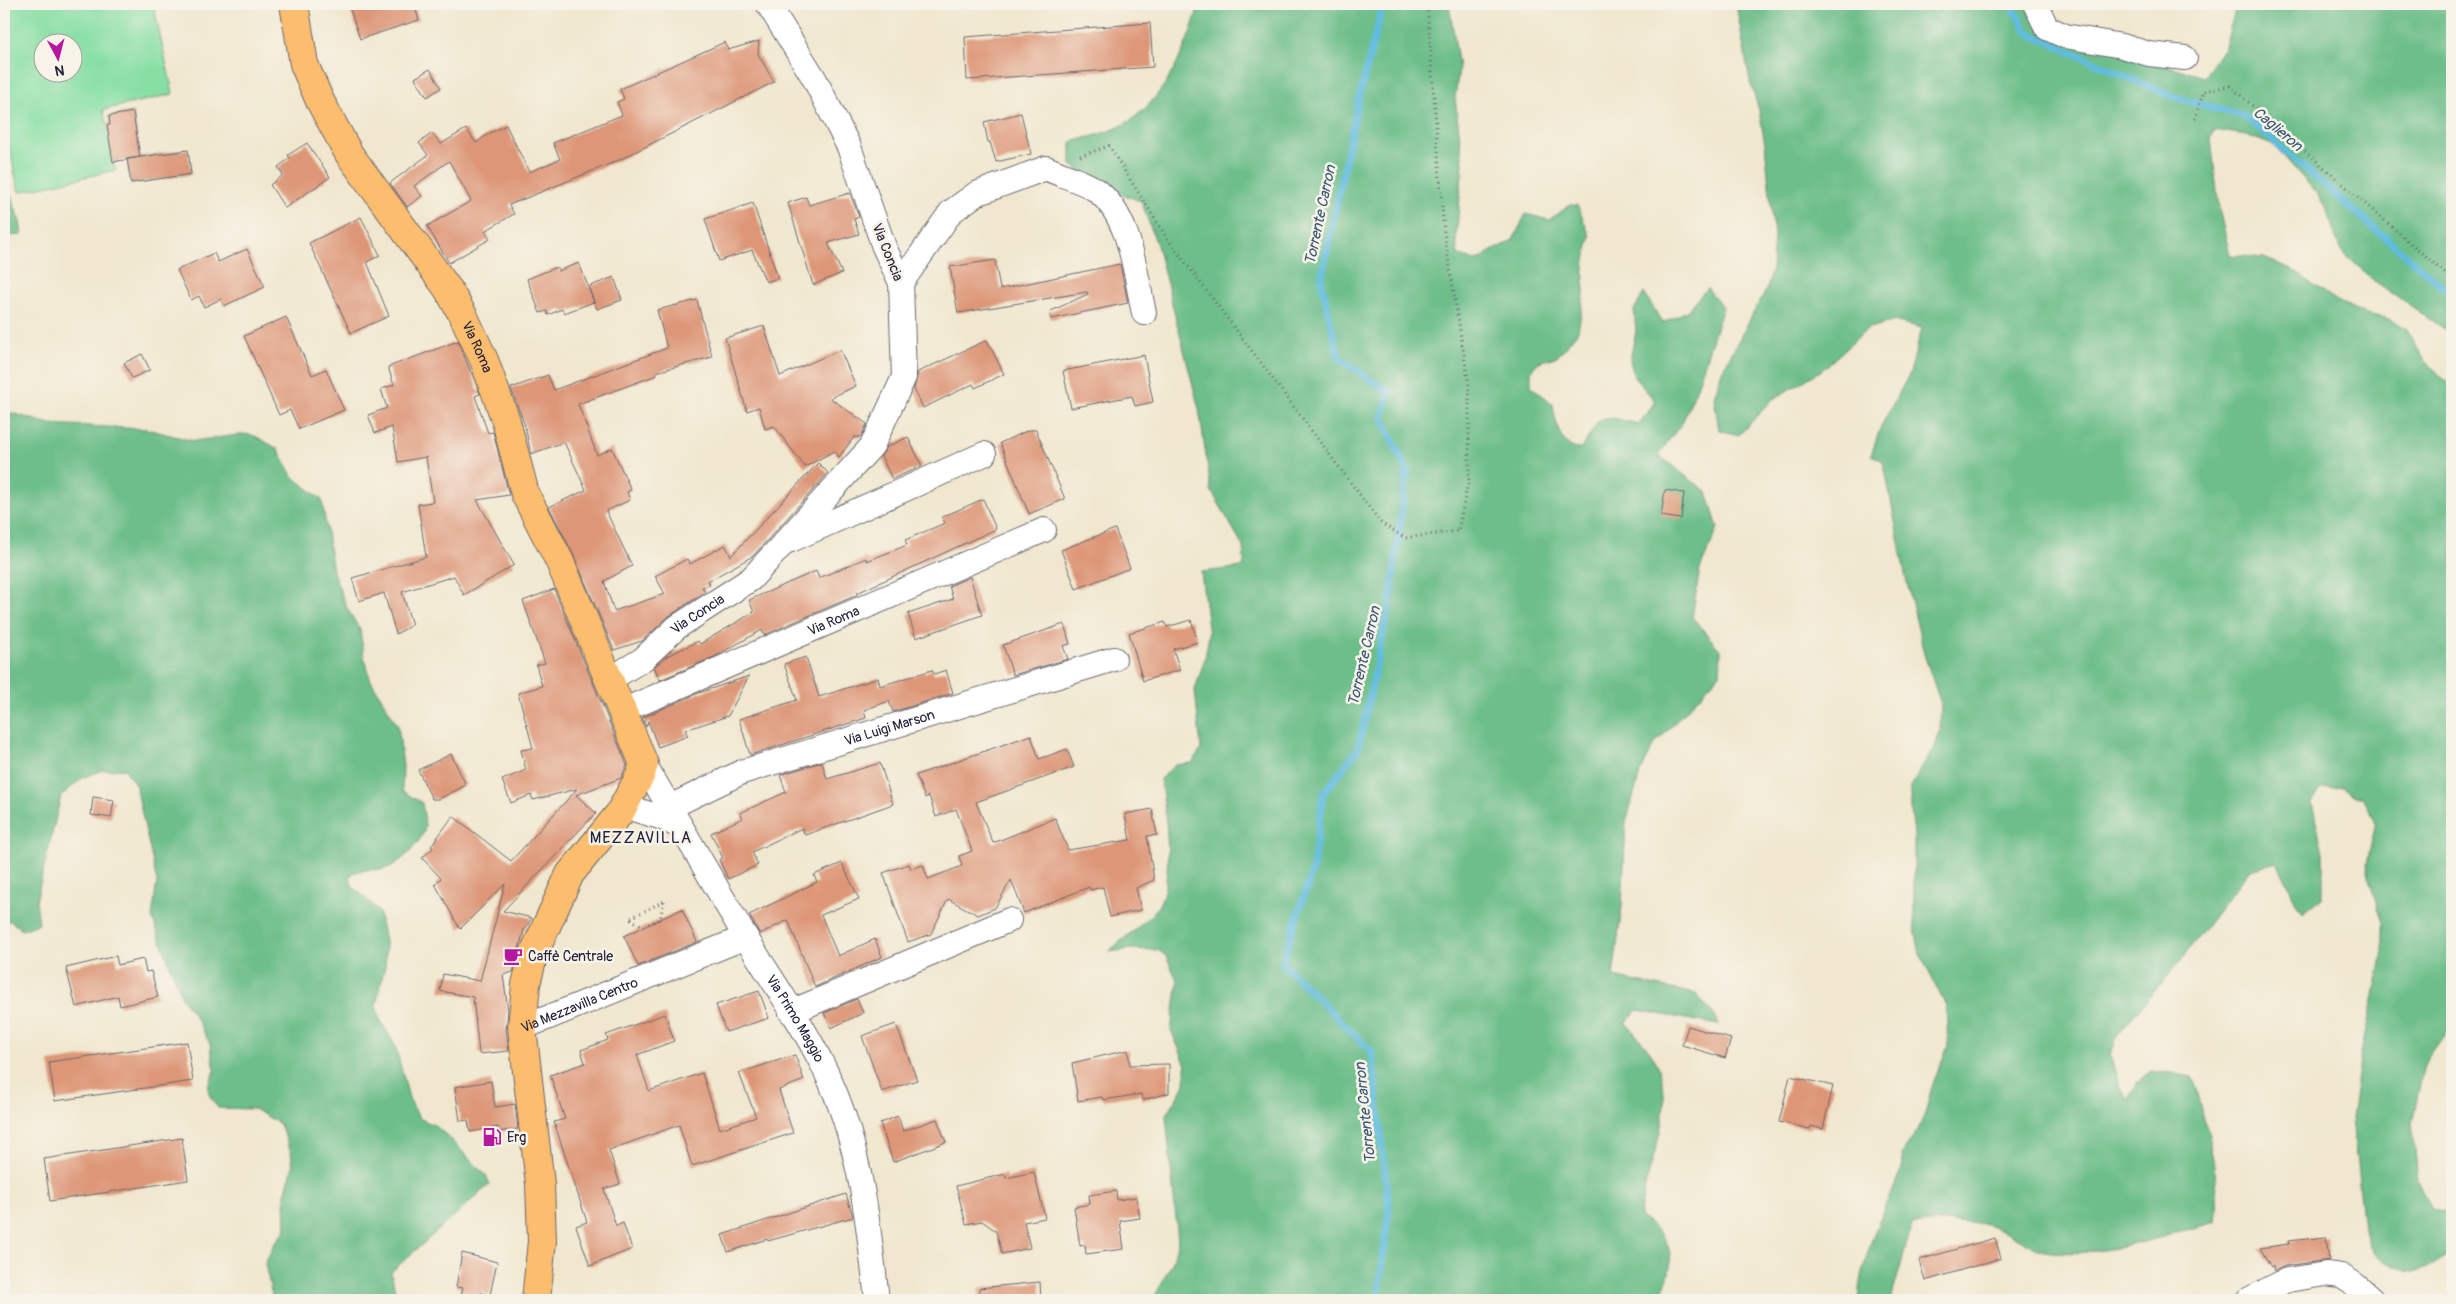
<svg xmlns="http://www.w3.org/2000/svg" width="2456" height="1304" viewBox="0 0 2456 1304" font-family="Pangolin,sans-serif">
  <rect width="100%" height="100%" fill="#f7f3e8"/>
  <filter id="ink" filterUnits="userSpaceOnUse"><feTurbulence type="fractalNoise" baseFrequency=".02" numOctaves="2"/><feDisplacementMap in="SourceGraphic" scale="10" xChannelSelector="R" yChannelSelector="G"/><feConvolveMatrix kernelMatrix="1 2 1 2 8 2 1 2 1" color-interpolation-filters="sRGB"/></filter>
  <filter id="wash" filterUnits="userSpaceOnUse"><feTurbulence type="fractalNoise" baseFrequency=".0096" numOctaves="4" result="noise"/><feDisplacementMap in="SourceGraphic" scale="20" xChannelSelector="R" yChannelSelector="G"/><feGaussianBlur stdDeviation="1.12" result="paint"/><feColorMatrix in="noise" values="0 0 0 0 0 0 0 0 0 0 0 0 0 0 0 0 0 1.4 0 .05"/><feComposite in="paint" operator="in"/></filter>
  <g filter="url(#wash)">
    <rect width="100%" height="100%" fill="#f0e7ce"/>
    <!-- green -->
    <path fill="#87dfa4" stroke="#548070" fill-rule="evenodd" d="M 4,4 L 153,4 L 173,94 L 103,110 L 107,125 L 110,124 L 109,116 L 133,112 L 140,157 L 187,150 L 191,174 L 131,183 L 127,159 L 113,162 L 116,170 L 19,192 L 6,132 L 4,132 ZM 42,42 L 72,42 L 72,72 L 42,72 Z"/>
    <!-- forest -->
    <path fill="#6dbe8a" stroke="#487062" d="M 1199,4 L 1449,4 L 1459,68 L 1455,98 L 1463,164 L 1456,239 L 1458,255 L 1473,260 L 1481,259 L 1488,253 L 1513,240 L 1526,214 L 1549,220 L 1570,205 L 1577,205 L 1590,236 L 1584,265 L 1584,295 L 1578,331 L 1558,356 L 1539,362 L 1531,370 L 1531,386 L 1553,404 C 1555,420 1560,450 1581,449 L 1599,420 L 1614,418 L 1638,424 L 1647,414 L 1655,401 L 1634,377 L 1630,360 L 1636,331 L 1634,310 L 1644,293 L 1663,323 L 1687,311 L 1707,288 L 1723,307 L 1697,387 L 1682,423 L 1658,455 L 1707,492 L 1718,528 L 1700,569 L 1692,617 L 1721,651 L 1720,674 L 1654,745 L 1640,773 L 1626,822 L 1622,906 L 1613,977 L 1696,994 L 1716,1017 L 1719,1025 L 1637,1010 L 1626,1023 C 1635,1034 1646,1045 1653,1056 C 1683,1107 1643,1166 1640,1217 C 1646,1222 1654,1226 1659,1232 C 1678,1252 1671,1281 1655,1300 L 1153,1300 L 1173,1261 L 1178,1240 L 1166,1116 L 1185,1084 L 1186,1065 L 1171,1030 L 1178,982 L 1166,956 L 1158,950 L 1131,949 L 1108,952 C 1121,940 1148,921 1157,908 C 1175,883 1166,809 1160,779 L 1175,765 L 1192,763 L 1201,749 L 1195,690 L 1205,658 L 1209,635 L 1201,572 L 1244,567 L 1243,546 L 1211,490 L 1199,409 L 1157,245 L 1141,201 L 1106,189 L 1071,165 L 1071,142 C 1085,138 1099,135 1112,130 C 1160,112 1187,50 1199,4 Z
      M 1736,4 L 2042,4 L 2044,19 L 2150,60 L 2204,77 L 2225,46 L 2237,4 L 2452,4 L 2452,334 L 2373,280 L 2340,250 L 2326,208 L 2317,194 L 2275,146 L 2246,135 L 2214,130 L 2211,139 L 2219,209 L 2230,255 L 2264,258 L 2291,269 L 2340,303 L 2366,314 L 2390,319 L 2406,329 L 2424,359 L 2452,387 L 2452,1024 L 2427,1059 L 2423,1069 L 2412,1123 L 2418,1179 L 2432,1209 L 2452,1213 L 2452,1252 C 2442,1259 2427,1271 2414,1271 C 2399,1271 2374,1257 2368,1243 C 2366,1239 2365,1233 2364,1228 L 2352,1118 L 2361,1053 L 2383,954 L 2383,923 L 2370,883 L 2367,863 L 2376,822 L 2362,796 L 2355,796 L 2342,787 L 2321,789 L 2312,803 L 2323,853 L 2323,897 L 2302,913 C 2292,897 2287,880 2277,863 L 2249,870 L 2180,961 L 2120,1032 L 2110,1054 L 2119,1085 L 2128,1100 L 2140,1080 L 2152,1071 L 2192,1077 L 2197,1089 C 2206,1131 2222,1179 2216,1222 C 2164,1236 2106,1257 2051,1252 C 2031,1250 2018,1236 1999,1229 C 1971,1218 1942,1221 1912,1225 L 1891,1300 L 1859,1300 C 1862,1254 1884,1208 1903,1166 L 1902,1154 L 1918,1130 L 1925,1114 L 1931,1089 L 1948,1045 L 1946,1006 L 1920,954 L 1914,924 L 1914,834 L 1911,810 L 1911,787 L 1923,765 L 1934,750 L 1940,731 L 1941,704 L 1924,654 L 1905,574 L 1884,464 L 1880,459 L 1871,455 L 1881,426 L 1910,373 L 1922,328 L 1893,321 L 1867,329 L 1822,370 L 1773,399 L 1739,435 L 1719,430 L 1714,397 L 1722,371 L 1767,288 L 1772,269 L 1774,236 L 1765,144 L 1759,110 L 1750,82 Z
      M 4,175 L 20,222 L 22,235 L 4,236 Z
      M 4,411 L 50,424 L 146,429 L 194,441 L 244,434 L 255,436 L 278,449 L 292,476 L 322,500 L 333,572 L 347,608 L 360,630 L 364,656 L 370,679 L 398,726 L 403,766 L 402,791 L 422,803 C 423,810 425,819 425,826 C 423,842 399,866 383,869 C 372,871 359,867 350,876 L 352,886 L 379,911 L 386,947 L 385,966 L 376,1005 L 380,1020 L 395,1045 L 409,1098 L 419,1118 L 436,1126 L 446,1135 L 485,1174 L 490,1184 L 391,1272 L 397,1300 L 273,1300 L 265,1263 L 274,1244 L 286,1229 L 285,1194 L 293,1166 L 291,1152 L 280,1124 L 254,1109 L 218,1108 C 206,1091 205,1091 215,1071 L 210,1044 L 198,1021 L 182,998 L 152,917 L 157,882 L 136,786 L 125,769 L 103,770 L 82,778 L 61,796 L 36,901 L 39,924 L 22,930 L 11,921 L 4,922 Z"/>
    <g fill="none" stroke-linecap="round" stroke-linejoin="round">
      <!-- stream -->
      <path stroke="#61bcdf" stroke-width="7" d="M 2010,4 L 2028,33 L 2171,96 L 2244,116 L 2452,295
        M 1378,1300 L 1389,1209 L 1372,1052 L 1282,963 L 1313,868 L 1323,794 L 1358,749 L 1390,603 L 1407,471 L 1382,417 L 1390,393 L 1339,358 L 1321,280 L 1357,106 L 1383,4"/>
    </g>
    <g id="blocks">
      <!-- building -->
      <path fill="#dd9677" d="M 348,4 L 414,4 L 419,20 L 360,39 Z
        M 1150,23 L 1153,67 L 967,80 L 965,37 Z
        M 759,41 L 758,54 L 774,82 L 617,161 L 509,205 L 514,214 L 485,231 L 490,239 L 449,263 L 427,226 L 471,201 L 449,161 L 414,186 L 422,196 L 407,207 L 390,183 L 428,155 L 419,143 L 432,133 L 441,144 L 466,129 L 476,143 L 488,134 L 506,125 L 529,172 L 560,159 L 553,143 L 622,115 L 617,102 L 624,99 L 620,89 L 725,42 L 728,50 Z
        M 430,69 L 441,88 L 427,97 L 415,78 Z
        M 133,112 L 140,157 L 113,162 L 107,125 L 110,125 L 109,116 Z
        M 1021,113 L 1031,154 L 996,162 L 990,142 L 988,142 L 984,122 Z
        M 307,143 L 330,177 L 285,208 L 270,185 L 283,175 L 278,167 L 290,158 L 288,155 Z
        M 188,150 L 191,174 L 131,183 L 127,159 Z
        M 850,193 L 859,217 L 854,219 L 859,234 L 828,243 L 842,273 L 813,285 L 788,203 L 806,197 L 809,205 Z
        M 753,203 L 778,278 L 766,282 L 752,250 L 719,261 L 705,219 Z
        M 361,217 L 380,255 L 367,262 L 389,316 L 351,333 L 309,243 Z
        M 247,249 L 265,287 L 224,306 L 221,299 L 204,307 L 199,296 L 191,300 L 177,270 L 214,253 L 218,262 Z
        M 995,260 L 1000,289 L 1120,264 L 1128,303 L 1051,319 L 1049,312 L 1088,294 L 1087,292 L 958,313 L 950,267 Z
        M 579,263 L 594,302 L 564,313 L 562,309 L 548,315 L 547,311 L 540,313 L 527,279 L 557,267 L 558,271 Z
        M 614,277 L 622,300 L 597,309 L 588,287 Z
        M 697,300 L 712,357 L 656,372 L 657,375 L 578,404 L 597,455 L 612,448 L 631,490 L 627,492 L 630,500 L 606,511 L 632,566 L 604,581 L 614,611 L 665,594 L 655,576 L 687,559 L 690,564 L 725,545 L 731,556 L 818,463 L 828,473 L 753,556 L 708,581 L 710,585 L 702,587 L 705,592 L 669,616 L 642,641 L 614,650 L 574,556 L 549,507 L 586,490 L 564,442 L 531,454 L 525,426 L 511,388 L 548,375 L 554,390 L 667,348 L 657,310 Z
        M 286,317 L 312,375 L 326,369 L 344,410 L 299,429 L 290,410 L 279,415 L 244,336 Z
        M 764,326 L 780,376 L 840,350 L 856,386 L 830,398 L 867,424 L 861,437 L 854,437 L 839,457 L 834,451 L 805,467 L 774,426 L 765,429 L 759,407 L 747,411 L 725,338 Z
        M 987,340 L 1004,374 L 975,388 L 973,384 L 923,408 L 914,389 L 918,372 Z
        M 458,341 L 480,394 L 475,396 L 488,433 L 493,432 L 509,495 L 477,500 L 514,565 L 464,595 L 454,576 L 402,592 L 412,625 L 396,634 L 384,593 L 359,601 L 352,578 L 426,557 L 418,504 L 433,502 L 426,457 L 398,462 L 392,427 L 375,433 L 368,415 L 387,408 L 381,389 L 394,385 L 388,367 Z
        M 142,354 L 150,370 L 132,378 L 124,363 Z
        M 1144,355 L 1153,402 L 1135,406 L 1132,396 L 1071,408 L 1063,371 Z
        M 1029,430 L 1036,430 L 1065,499 L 1029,514 L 1000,443 Z
        M 908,437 L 922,466 L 892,479 L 881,456 L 887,447 Z
        M 1665,490 L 1684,493 L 1681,519 L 1661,516 Z
        M 983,499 L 996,529 L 857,593 L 857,595 L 764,635 L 762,630 L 714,657 L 660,680 L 654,667 L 667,656 L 698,641 L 700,644 L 754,612 L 749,600 L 816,571 L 819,578 L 866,558 L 867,561 L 907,545 L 905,540 L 945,523 L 942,517 Z
        M 1115,529 L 1130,568 L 1076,589 L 1061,550 Z
        M 970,577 L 982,615 L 916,638 L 908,614 L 953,599 L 949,586 Z
        M 554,589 L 627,765 L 621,778 L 576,795 L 596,813 L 503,911 L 532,918 L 524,930 L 513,972 L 503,975 L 508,1010 L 506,1030 L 509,1051 L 479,1054 L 473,997 L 440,991 L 443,974 L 480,981 L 505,884 L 460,929 L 435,884 L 441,878 L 422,858 L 433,848 L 431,846 L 453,816 L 511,861 L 577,789 L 533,800 L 531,795 L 511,803 L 502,780 L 526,770 L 521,750 L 533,748 L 518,693 L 542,686 L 536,665 L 545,663 L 523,601 Z
        M 1191,620 L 1198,642 L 1173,649 L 1180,670 L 1143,681 L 1129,633 L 1165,622 L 1167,627 Z
        M 1064,624 L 1070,644 L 1063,646 L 1068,659 L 1013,675 L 1003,645 Z
        M 806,657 L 819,697 L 878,678 L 880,686 L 932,670 L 934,674 L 946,670 L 953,693 L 893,712 L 889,701 L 864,710 L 866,718 L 750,755 L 739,719 L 797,700 L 784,664 Z
        M 749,676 L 728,716 L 685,730 L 688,736 L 658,747 L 648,721 L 646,727 L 642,718 L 696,694 Z
        M 1031,735 L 1039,759 L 1067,749 L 1074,767 L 976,802 L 993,843 L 1055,818 L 1068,850 L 1130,840 L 1125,814 L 1152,809 L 1157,835 L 1147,836 L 1154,880 L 1136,888 L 1141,910 L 1110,917 L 1103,887 L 1090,890 L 1089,887 L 1024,913 L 1011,880 L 995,908 L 978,915 L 948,899 L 931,934 L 908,942 L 883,873 L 909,864 L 911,869 L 923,865 L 928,879 L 962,866 L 959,856 L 972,851 L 956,809 L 936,817 L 929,796 L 925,798 L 916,775 Z
        M 451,754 L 466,785 L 439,799 L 432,799 L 418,770 Z
        M 822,762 L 827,779 L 880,763 L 893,804 L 805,835 L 802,828 L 752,852 L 758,865 L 728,879 L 719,860 L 723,858 L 711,833 L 743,818 L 740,813 L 786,792 L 780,775 Z
        M 93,797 L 114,800 L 111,818 L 91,815 Z
        M 842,863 L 859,899 L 821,915 L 838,956 L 875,939 L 882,957 L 815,987 L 788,920 L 760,934 L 749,915 L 817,882 L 814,875 Z
        M 682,909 L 697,942 L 638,966 L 624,936 Z
        M 116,956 L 118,965 L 143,959 L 146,972 L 151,971 L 158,997 L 120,1006 L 118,996 L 76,1007 L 66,968 Z
        M 759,991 L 769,1018 L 726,1032 L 716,1005 Z
        M 857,999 L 863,1013 L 831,1028 L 824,1013 Z
        M 665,1014 L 674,1041 L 637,1055 L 649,1091 L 702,1073 L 720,1129 L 756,1117 L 739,1073 L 795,1055 L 804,1080 L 779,1090 L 793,1133 L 692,1166 L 679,1125 L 609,1150 L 620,1184 L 604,1189 L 616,1226 L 623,1223 L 632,1249 L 590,1266 L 576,1226 L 587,1222 L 554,1122 L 565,1119 L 550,1075 L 585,1063 L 581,1050 L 608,1040 L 606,1035 Z
        M 896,1024 L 917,1080 L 882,1092 L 862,1036 Z
        M 1688,1026 L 1731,1039 L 1725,1058 L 1682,1045 Z
        M 187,1042 L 193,1081 L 55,1101 L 49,1062 Z
        M 1128,1050 L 1130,1065 L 1169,1064 L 1169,1093 L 1143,1100 L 1141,1094 L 1103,1100 L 1102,1097 L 1078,1101 L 1072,1063 Z
        M 1790,1076 L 1833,1086 L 1823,1129 L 1811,1126 L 1810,1129 L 1779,1122 Z
        M 491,1081 L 495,1107 L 515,1104 L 518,1129 L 499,1132 L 498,1127 L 470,1132 L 468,1120 L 460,1121 L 455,1087 Z
        M 898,1116 L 903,1131 L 937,1119 L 946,1142 L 893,1162 L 880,1123 Z
        M 182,1138 L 188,1180 L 50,1201 L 44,1159 Z
        M 1034,1172 L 1045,1218 L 1024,1222 L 1030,1248 L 1002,1254 L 996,1231 L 982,1221 L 966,1224 L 956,1186 L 1005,1174 L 1006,1178 Z
        M 1116,1191 L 1117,1200 L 1136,1197 L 1140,1218 L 1120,1221 L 1124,1249 L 1086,1254 L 1085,1245 L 1080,1246 L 1074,1207 L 1090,1204 L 1089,1195 Z
        M 846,1194 L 853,1217 L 768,1241 L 767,1239 L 728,1252 L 722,1235 Z
        M 2326,1237 L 2329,1260 L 2285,1266 L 2274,1271 L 2273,1265 L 2271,1267 L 2260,1248 L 2289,1244 L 2288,1241 Z
        M 1995,1238 L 2001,1258 L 1925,1281 L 1919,1260 Z
        M 462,1253 L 497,1262 L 490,1295 L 481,1293 L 480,1300 L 460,1300 L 463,1288 L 456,1287 Z
        M 1040,1282 L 1041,1300 L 979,1300 L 979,1288 Z"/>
    </g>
  </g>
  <g filter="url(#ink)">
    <use href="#blocks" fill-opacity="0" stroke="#6a676e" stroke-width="1"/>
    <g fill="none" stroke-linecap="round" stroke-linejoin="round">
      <!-- minor casing -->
      <g stroke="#6a676e" stroke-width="26">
        <g id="minor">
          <path d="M 2035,4 L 2047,28 L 2065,36 L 2122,46 L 2149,54 L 2185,58"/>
          <path d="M 901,283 L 951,212 L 976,194 L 1046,168 C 1060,175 1084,181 1096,190 C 1131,216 1135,273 1144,313"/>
          <path d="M 791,540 L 984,454"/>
          <path id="s1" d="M 609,680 L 643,659 L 677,627 L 751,579 L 872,446 L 904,377 L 901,283 L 884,247 L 849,147 L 814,78 L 768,4"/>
          <path id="s2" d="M 622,711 L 1044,530"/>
          <path id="s3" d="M 644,764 C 680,824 715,886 751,946 C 779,991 810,1035 831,1083 C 861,1151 869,1228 877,1300"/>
          <path d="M 623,806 L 660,817 L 681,827"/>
          <path id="s4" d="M 670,807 L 742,772 L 1114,659"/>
          <path d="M 791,1012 L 1009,920"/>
          <path id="s5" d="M 522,1028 L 746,937"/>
          <path d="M 2248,1300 L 2287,1280 L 2326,1274 L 2341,1276 L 2354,1284 L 2372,1300"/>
        </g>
      </g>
      <!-- major casing -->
      <g stroke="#6a676e" stroke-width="30">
        <g id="major">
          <path id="s6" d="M 294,4 L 304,64 L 320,101 L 349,154 L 448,289 L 464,317 L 484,360 L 506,421 L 525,494 L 560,562 L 644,764 L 640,776 L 619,814 L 570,874 L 534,953 L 526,984 L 522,1028 L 540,1184 L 542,1241 L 536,1300"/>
        </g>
      </g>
      <!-- path -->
      <path stroke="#6a676e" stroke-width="3" stroke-dasharray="1 4" stroke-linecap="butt" d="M 2195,119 L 2204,91 L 2230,86 L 2452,279
        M 1080,156 L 1109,146 L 1167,238 L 1381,523 L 1405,538 L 1458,531 L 1469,478 L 1469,386 L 1444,232 L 1427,4
        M 664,901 L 660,919 L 644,926 L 629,919 Z"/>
      <!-- minor -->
      <use href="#minor" stroke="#fff" stroke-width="24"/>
      <!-- major -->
      <use href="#major" stroke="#fcbd6e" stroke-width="28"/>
    </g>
  </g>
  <!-- icons -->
  <defs>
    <g id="cafe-bare" transform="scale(1.5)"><path d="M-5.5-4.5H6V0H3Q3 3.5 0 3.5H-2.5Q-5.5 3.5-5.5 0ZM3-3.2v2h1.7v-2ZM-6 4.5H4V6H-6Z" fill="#b5179e" stroke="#f7f3e8" stroke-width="2.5" paint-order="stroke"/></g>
    <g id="fuel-bare" transform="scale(1.5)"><path d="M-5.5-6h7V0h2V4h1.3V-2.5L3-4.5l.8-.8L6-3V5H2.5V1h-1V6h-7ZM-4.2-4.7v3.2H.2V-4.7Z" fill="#b5179e" stroke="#f7f3e8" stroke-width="2.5" paint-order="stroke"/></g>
  </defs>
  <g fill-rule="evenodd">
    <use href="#cafe-bare" x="513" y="956"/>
    <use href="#fuel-bare" x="492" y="1137"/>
  </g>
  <g text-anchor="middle" stroke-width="5" stroke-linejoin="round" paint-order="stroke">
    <!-- street labels -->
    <g font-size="14" fill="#22223b" stroke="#f7f3e8">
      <text transform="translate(888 252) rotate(68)" y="5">Via Concia</text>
      <text dy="5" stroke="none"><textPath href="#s6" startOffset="394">Via Roma</textPath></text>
      <text dy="5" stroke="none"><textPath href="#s1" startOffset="111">Via Concia</textPath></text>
      <text dy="5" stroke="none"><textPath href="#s2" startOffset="230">Via Roma</textPath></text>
      <text dy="5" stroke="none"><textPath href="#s4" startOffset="234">Via Luigi Marson</textPath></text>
      <text dy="5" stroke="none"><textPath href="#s5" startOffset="62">Via Mezzavilla Centro</textPath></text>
      <text dy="5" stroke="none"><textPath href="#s3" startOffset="296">Via Primo Maggio</textPath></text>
    </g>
    <!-- poi labels -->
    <g font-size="14" fill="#22223b" stroke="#f7f3e8" text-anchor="start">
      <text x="528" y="961">Caffè Centrale</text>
      <text x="507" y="1142">Erg</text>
    </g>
    <!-- water labels -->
    <g font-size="15" font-style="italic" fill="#385874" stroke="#f7f3e8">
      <text transform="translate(2278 129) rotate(40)" y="5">Caglieron</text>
      <text transform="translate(1320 215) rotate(-78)" y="5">Torrente Carron</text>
      <text transform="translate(1364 656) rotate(-77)" y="5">Torrente Carron</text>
      <text transform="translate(1365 1113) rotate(-96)" y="5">Torrente Carron</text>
    </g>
    <!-- quarter labels -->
    <g font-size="16" letter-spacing="1" fill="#22223b" stroke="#f7f3e8">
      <text x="641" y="843">MEZZAVILLA</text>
    </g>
  </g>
  <!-- margin -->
  <rect width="2456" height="1304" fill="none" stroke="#f7f3e8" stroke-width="20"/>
  <!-- north arrow -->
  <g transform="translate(58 58) rotate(173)"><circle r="24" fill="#f7f3e8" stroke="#a29fa3"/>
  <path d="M0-4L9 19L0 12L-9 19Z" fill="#b5179e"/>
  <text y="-8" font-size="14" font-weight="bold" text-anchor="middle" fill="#22223b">N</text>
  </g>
</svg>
